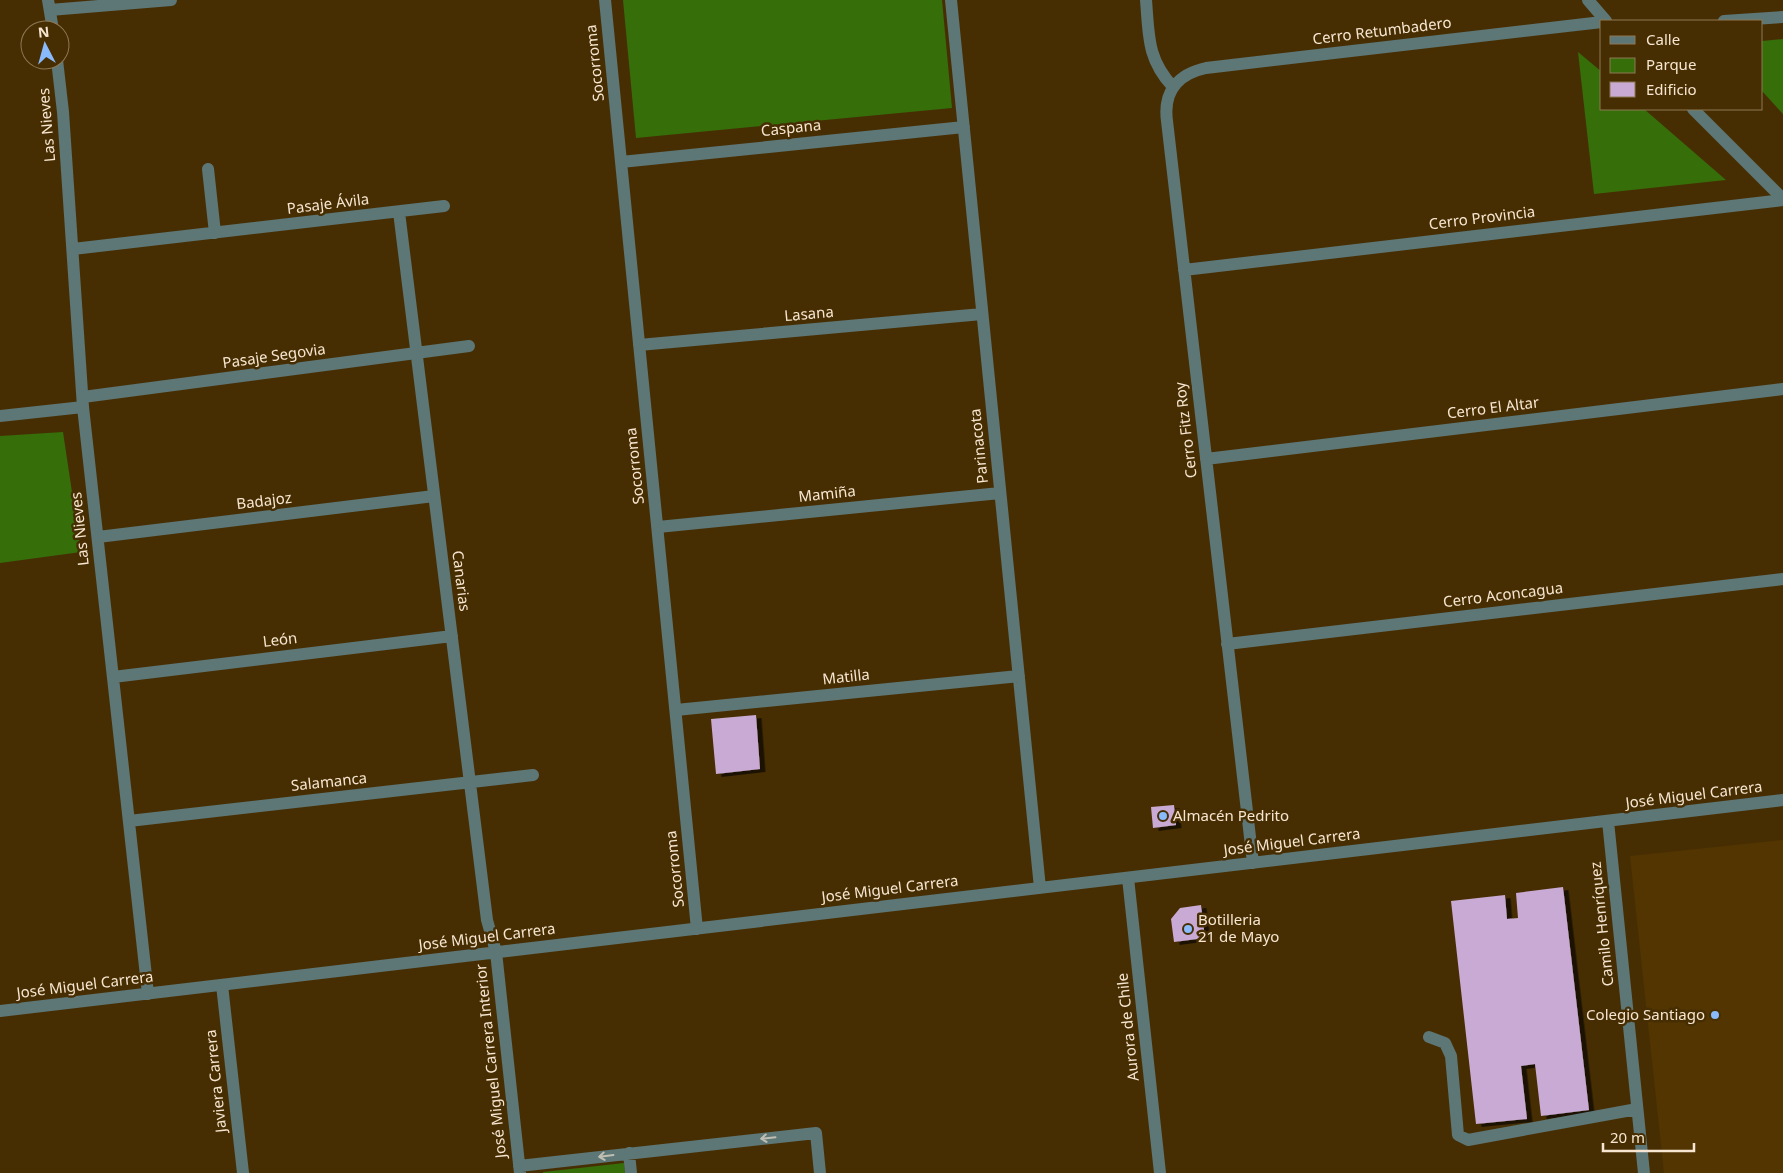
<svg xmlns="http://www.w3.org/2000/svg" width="1783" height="1173" viewBox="0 0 1783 1173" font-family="'Noto Sans',sans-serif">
  <defs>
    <filter id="shadow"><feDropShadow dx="5.5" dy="3" stdDeviation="0" flood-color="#0009"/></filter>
  </defs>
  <rect width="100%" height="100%" fill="#472e02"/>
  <!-- built -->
  <path fill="#523500" d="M 1783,840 L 1783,1173 L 1664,1173 L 1630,856 Z"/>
  <!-- green -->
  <path fill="#366e0a" d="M 623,0 L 942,0 L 952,108 L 636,138 Z
    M 1783,39 L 1783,114 L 1762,91 L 1762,41 Z
    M 1578,52 L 1602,72 L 1602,109 L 1644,109 L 1726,180 L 1594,194 Z
    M 63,432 L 81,552 L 0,563 L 0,436 Z
    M 624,1163 L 625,1173 L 543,1173 L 543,1172 Z"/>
  <!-- building -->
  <path fill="#c8aad4" filter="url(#shadow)" d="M 756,715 L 760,769 L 716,774 L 711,719 Z
    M 1174,805 L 1176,825 L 1153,828 L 1151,807 Z
    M 1563,887 L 1589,1110 L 1541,1116 L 1535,1064 L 1521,1066 L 1527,1119 L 1476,1124 L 1451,901 L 1505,895 L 1507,919 L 1518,918 L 1516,893 Z
    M 1201,905 L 1205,938 L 1174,942 L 1171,919 L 1180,908 Z"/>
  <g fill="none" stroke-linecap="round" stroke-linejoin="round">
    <!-- minor -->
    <path stroke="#5d7676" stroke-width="12" d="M 48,0 L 53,30
      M 605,0 L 697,929
      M 951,0 L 1040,888
      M 1146,0 C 1149,36 1147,59 1173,87
      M 1588,0 L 1606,21
      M 50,10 L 171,0
      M 1724,21 L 1783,17
      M 57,60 L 63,112 L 83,407 L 148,994
      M 1693,109 L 1783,199
      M 621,162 L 964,127
      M 208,169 L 215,233
      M 399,212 L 487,920 L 496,952 L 520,1173
      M 73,249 L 444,206
      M 1184,270 L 1783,200
      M 639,345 L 982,314
      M 83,397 L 469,346
      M 0,416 L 83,407
      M 1206,459 L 1783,389
      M 658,527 L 1000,493
      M 98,537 L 434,496
      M 1227,644 L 1783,579
      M 113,677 L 452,636
      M 676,710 L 1019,676
      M 129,821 L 533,775
      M 1608,821 L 1644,1173
      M 1253,863 L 1167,121 C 1163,92 1178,74 1206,68 L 1602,22
      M 1128,878 L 1160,1173
      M 222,985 L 243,1173
      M 0,1011 L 1783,800
      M 1429,1037 L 1445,1043 L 1451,1056 L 1458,1135 L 1468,1140 L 1637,1109
      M 629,1153 L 631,1173
      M 519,1166 L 816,1133 L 820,1173"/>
  </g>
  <!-- one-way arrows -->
  <defs><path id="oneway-shaft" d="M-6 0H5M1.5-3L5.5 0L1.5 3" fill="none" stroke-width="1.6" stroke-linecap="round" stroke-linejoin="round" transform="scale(1.25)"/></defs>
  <g stroke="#c0bfb1">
    <use href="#oneway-shaft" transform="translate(768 1138) rotate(174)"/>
    <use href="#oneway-shaft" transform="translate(606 1156) rotate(173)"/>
  </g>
  <!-- markers -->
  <g fill="#89bafc" stroke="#472e02" stroke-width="2">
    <circle cx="1163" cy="816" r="5"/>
    <circle cx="1188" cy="929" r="5"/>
    <circle cx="1715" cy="1015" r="5"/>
  </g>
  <g text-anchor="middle" stroke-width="5" stroke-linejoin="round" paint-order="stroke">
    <!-- street labels -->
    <g font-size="15" fill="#f6e6d1" stroke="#472e02">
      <text transform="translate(1382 31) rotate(-7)" y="5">Cerro Retumbadero</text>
      <text transform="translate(595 63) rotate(-96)" y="5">Socorroma</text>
      <text transform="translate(47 125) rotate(-95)" y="5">Las Nieves</text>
      <text transform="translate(791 128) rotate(-6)" y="5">Caspana</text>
      <text transform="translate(328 204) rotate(-7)" y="5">Pasaje Ávila</text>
      <text transform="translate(1482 218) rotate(-7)" y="5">Cerro Provincia</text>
      <text transform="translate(809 314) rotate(-5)" y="5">Lasana</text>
      <text transform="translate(274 356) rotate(-8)" y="5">Pasaje Segovia</text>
      <text transform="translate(1493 408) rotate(-7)" y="5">Cerro El Altar</text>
      <text transform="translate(1186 430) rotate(-97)" y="5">Cerro Fitz Roy</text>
      <text transform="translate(979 446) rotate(-96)" y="5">Parinacota</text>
      <text transform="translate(635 466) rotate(-96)" y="5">Socorroma</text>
      <text transform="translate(827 494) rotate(-6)" y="5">Mamiña</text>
      <text transform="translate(264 501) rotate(-7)" y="5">Badajoz</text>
      <text transform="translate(80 529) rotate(-96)" y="5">Las Nieves</text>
      <text transform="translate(461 581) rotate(83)" y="5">Canarias</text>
      <text transform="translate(1503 595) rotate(-7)" y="5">Cerro Aconcagua</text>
      <text transform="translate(280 640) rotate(-7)" y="5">León</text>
      <text transform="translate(846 677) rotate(-6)" y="5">Matilla</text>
      <text transform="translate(329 782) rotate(-6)" y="5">Salamanca</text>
      <text transform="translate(1694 795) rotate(-7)" y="5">José Miguel Carrera</text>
      <text transform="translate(1292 842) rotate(-7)" y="5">José Miguel Carrera</text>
      <text transform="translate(675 869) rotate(-96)" y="5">Socorroma</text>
      <text transform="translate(890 889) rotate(-7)" y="5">José Miguel Carrera</text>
      <text transform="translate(1602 924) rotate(-96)" y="5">Camilo Henríquez</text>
      <text transform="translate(487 937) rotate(-7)" y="5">José Miguel Carrera</text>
      <text transform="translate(85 985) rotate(-7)" y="5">José Miguel Carrera</text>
      <text transform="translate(1128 1027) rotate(-96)" y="5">Aurora de Chile</text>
      <text transform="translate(491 1061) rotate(-96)" y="5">José Miguel Carrera Interior</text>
      <text transform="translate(216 1081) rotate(-96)" y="5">Javiera Carrera</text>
    </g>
    <!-- poi labels -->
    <g font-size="15" fill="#f6e6d1" stroke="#472e02" text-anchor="start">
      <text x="1173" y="821">Almacén Pedrito</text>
      <text x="1198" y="925">Botilleria<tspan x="1198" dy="17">21 de Mayo</tspan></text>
      <text x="1705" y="1020" text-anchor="end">Colegio Santiago</text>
    </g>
  </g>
  <!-- legend -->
  <rect x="1600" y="20" width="162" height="90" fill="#472e02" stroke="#8d7855"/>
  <rect x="1610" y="36" width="25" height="8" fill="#5d7676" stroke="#8d7855"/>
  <text x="1646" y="45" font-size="15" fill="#f6e6d1">Calle</text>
  <rect x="1610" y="58" width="25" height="15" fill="#366e0a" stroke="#8d7855"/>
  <text x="1646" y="70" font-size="15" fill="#f6e6d1">Parque</text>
  <rect x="1610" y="82" width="25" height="15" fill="#c8aad4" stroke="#8d7855"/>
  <text x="1646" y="95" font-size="15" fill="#f6e6d1">Edificio</text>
  <!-- north arrow -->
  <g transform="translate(45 45) rotate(354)"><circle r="24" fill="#472e02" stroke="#8d7855"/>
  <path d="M0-4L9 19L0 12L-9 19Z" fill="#89bafc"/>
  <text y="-8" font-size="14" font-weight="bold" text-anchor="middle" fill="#f6e6d1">N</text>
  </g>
  <!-- scale -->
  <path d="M1603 1143v8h91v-8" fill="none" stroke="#f6e6d1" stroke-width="2.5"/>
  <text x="1610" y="1143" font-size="15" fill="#f6e6d1" stroke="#472e02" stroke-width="4" paint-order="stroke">20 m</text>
</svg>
